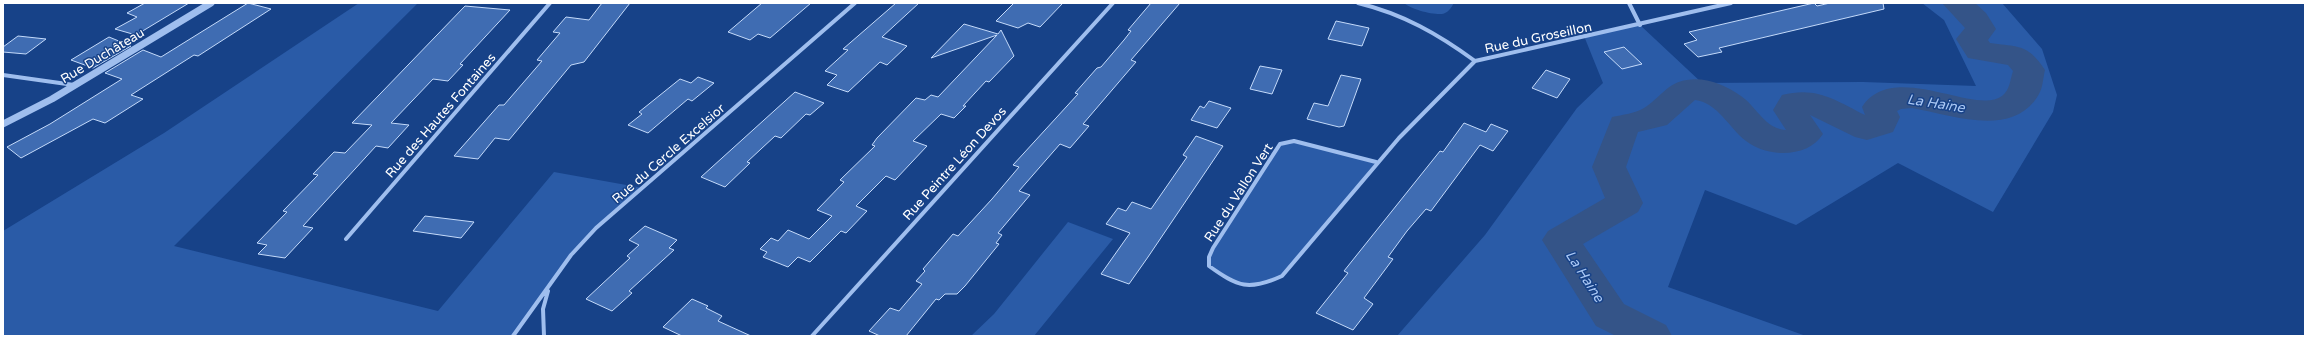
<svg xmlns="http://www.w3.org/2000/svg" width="2308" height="339" viewBox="0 0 2308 339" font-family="'Varela Round',sans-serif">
  <rect width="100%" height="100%" fill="#174288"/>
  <!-- green -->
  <path fill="#2a5ba7" d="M 359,3 L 418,3 L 174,246 L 438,311 L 554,172 L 643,188 L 596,228 L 571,255 L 513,336 L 3,336 L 3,231 L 164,133 Z
    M 1404,3 L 1454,3 C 1451,8 1448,13 1442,14 C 1433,15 1410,9 1404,3 Z
    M 1922,3 L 2002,3 L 2042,49 L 2057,95 L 2053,112 L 1993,212 L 1898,163 L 1796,225 L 1705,190 L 1668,287 L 1806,336 L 1397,336 L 1485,235 L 1577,108 L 1603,83 L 1584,36 L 1640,25 L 1702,83 L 1863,82 L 1976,86 L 1944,20 Z
    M 1294,141 L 1376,162 L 1282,276 L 1260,285 L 1240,283 L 1209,266 L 1209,257 L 1280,144 Z
    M 1068,222 L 1113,239 L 1034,336 L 971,336 L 994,314 Z"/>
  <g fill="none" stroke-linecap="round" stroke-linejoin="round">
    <!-- river -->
    <path fill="#345488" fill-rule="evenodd" d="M 1942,3 L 1975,3 L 1986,13 L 1996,29 L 1988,40 L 1990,43 C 2019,47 2028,44 2045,70 C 2043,78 2043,87 2039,94 C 2014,139 1952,115 1912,108 L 1901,109 L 1897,111 L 1900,117 L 1893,132 L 1867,140 L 1855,137 L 1810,115 L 1823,134 C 1808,158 1768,158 1746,141 C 1729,128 1718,103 1695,100 L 1667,125 L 1638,132 L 1626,167 L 1643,203 L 1638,212 L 1583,244 L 1624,304 L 1666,325 L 1672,336 L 1616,336 L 1596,326 L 1542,240 L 1548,231 L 1605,198 L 1592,167 L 1612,117 C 1622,115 1636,113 1644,108 C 1659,99 1668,82 1687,80 C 1706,77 1725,85 1741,96 C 1757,107 1765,129 1786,130 L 1773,110 L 1782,95 C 1817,86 1835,100 1865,115 L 1862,107 C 1893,59 1975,116 2002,96 C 2010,90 2010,80 2013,71 L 2008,65 L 1968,58 L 1956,39 L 1965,28 Z"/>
  </g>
  <!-- building -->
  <path fill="#3f6cb2" stroke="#c4dafa" d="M 145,3 L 189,3 L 136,35 L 115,29 L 137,17 L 127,13 Z
    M 248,3 L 271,9 L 198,56 L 194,55 L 131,95 L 143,99 L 105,123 L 93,119 L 21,158 L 7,147 L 50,124 L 122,79 L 105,73 L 143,50 L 161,57 Z
    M 602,3 L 630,3 L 584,62 L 571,65 L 509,140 L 495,138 L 478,159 L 454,156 L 499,105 L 504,105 L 542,61 L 537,60 L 560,33 L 553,32 L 566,17 L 589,20 Z
    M 762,3 L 811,3 L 770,38 L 758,34 L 750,40 L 728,32 Z
    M 896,3 L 919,3 L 882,37 L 907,46 L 887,65 L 880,62 L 848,92 L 827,85 L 837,75 L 825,71 L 848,50 L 843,49 Z
    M 1014,3 L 1063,3 L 1040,27 L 1028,23 L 1018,28 L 996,21 Z
    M 1151,3 L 1180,3 L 1131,60 L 1136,62 L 1083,124 L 1089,126 L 1070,148 L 1060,144 L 1019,191 L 1030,195 L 998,233 L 1002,235 L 996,243 L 999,244 L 965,286 L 957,294 L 945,294 L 939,300 L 936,299 L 906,336 L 880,336 L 869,331 L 890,308 L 899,311 L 922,284 L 916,281 L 925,271 L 923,269 L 953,234 L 958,236 L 992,199 L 1019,167 L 1013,165 L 1078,94 L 1075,93 L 1097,68 L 1101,67 L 1124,40 L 1131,31 L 1128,30 Z
    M 1814,3 L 1817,6 L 1830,3 L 1883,3 L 1884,9 L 1719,48 L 1722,52 L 1698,57 L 1684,44 L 1697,40 L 1689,32 Z
    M 465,6 L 510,10 L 460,64 L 463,65 L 448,81 L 433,79 L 391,123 L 409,125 L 388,148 L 376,146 L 303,226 L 313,228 L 285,258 L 258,254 L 267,245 L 257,243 L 287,212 L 283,211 L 318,175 L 313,174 L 334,152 L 345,153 L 372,125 L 352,123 Z
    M 1336,21 L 1369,28 L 1362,46 L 1328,39 Z
    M 964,24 L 998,34 L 1001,30 L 1014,56 L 989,82 L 986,81 L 963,106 L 966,106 L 954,118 L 941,114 L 913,141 L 927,146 L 895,180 L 886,176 L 856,206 L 867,211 L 846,233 L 841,231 L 810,262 L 798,257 L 788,267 L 763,257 L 767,252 L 760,249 L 771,238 L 778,241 L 788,230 L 809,239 L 832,216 L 817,210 L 844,182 L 840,180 L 875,146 L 872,145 L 877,138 L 916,98 L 925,100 L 931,95 L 938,97 L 997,35 L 931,58 Z
    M 18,36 L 46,39 L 26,54 L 3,52 L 3,47 Z
    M 109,37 L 131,46 L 93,68 L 71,60 Z
    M 1624,47 L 1642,64 L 1622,69 L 1604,52 Z
    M 1260,66 L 1282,70 L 1272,94 L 1250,89 Z
    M 1546,70 L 1570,79 L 1557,98 L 1532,88 Z
    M 1341,75 L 1361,79 L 1344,126 L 1339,127 L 1307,119 L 1314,103 L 1328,106 Z
    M 698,77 L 714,83 L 692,101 L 688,99 L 648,133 L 628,125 L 642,114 L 639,112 L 680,79 L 691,83 Z
    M 795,92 L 824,103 L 810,115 L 806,114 L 781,138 L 775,136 L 747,162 L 750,163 L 725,187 L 701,177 Z
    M 1209,101 L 1231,108 L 1217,128 L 1191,120 L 1200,106 L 1204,108 Z
    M 1464,123 L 1486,132 L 1491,124 L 1508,131 L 1493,151 L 1480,145 L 1431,211 L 1426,209 L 1407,231 L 1388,257 L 1393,259 L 1364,298 L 1373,304 L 1353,330 L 1316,313 L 1348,273 L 1344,271 L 1440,151 L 1443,152 Z
    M 1196,136 L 1223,146 L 1148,257 L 1129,284 L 1101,274 L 1130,233 L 1106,224 L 1118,208 L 1126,211 L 1132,202 L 1151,209 L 1187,157 L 1183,155 Z
    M 425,216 L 474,222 L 461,238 L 413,231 Z
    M 645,226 L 677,240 L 669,248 L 674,250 L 629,291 L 632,293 L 612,311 L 586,299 L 630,258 L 627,256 L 639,245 L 629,240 Z
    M 692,299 L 708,306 L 706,308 L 722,316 L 718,321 L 751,336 L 682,336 L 663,327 Z"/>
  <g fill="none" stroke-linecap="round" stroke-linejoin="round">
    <!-- minor -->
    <path stroke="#9fbeee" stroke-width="4" d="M 1358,3 C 1403,14 1438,34 1475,61
      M 1629,3 L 1640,25
      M 1475,61 L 1731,3
      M 3,75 L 74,85
      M 1376,162 L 1294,141 L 1280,144 L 1213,248 L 1209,257 L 1209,266 C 1238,287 1249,291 1282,276 L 1399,138 L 1475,61
      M 346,239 L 550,3
      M 513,336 L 571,255 L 596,228 L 855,3
      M 544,336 L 543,309 L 548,291
      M 812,336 L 1113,3"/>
    <!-- tertiary -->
    <path stroke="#9fbeee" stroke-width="7" d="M 3,124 L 52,99 L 211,3"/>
  </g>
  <g text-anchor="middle" stroke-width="3" stroke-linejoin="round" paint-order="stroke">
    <!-- street labels -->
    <g font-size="13" fill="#fff" stroke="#174288">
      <text transform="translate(1538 37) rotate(-12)" y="5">Rue du Groseillon</text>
      <text transform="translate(102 55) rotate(-31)" y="5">Rue Duchâteau</text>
      <text transform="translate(440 115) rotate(-49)" y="5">Rue des Hautes Fontaines</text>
      <text transform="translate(668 153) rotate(-41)" y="5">Rue du Cercle Excelsior</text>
      <text transform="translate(954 163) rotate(-48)" y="5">Rue Peintre Léon Devos</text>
      <text transform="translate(1238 192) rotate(-57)" y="5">Rue du Vallon Vert</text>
    </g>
    <!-- water labels -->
    <g font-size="14" font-style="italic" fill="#aac8f5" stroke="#174288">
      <text transform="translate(1936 103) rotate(9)" y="5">La Haine</text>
      <text transform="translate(1585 276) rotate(57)" y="5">La Haine</text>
    </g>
  </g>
  <!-- border -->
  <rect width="2308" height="339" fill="none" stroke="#ffffff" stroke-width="8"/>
</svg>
